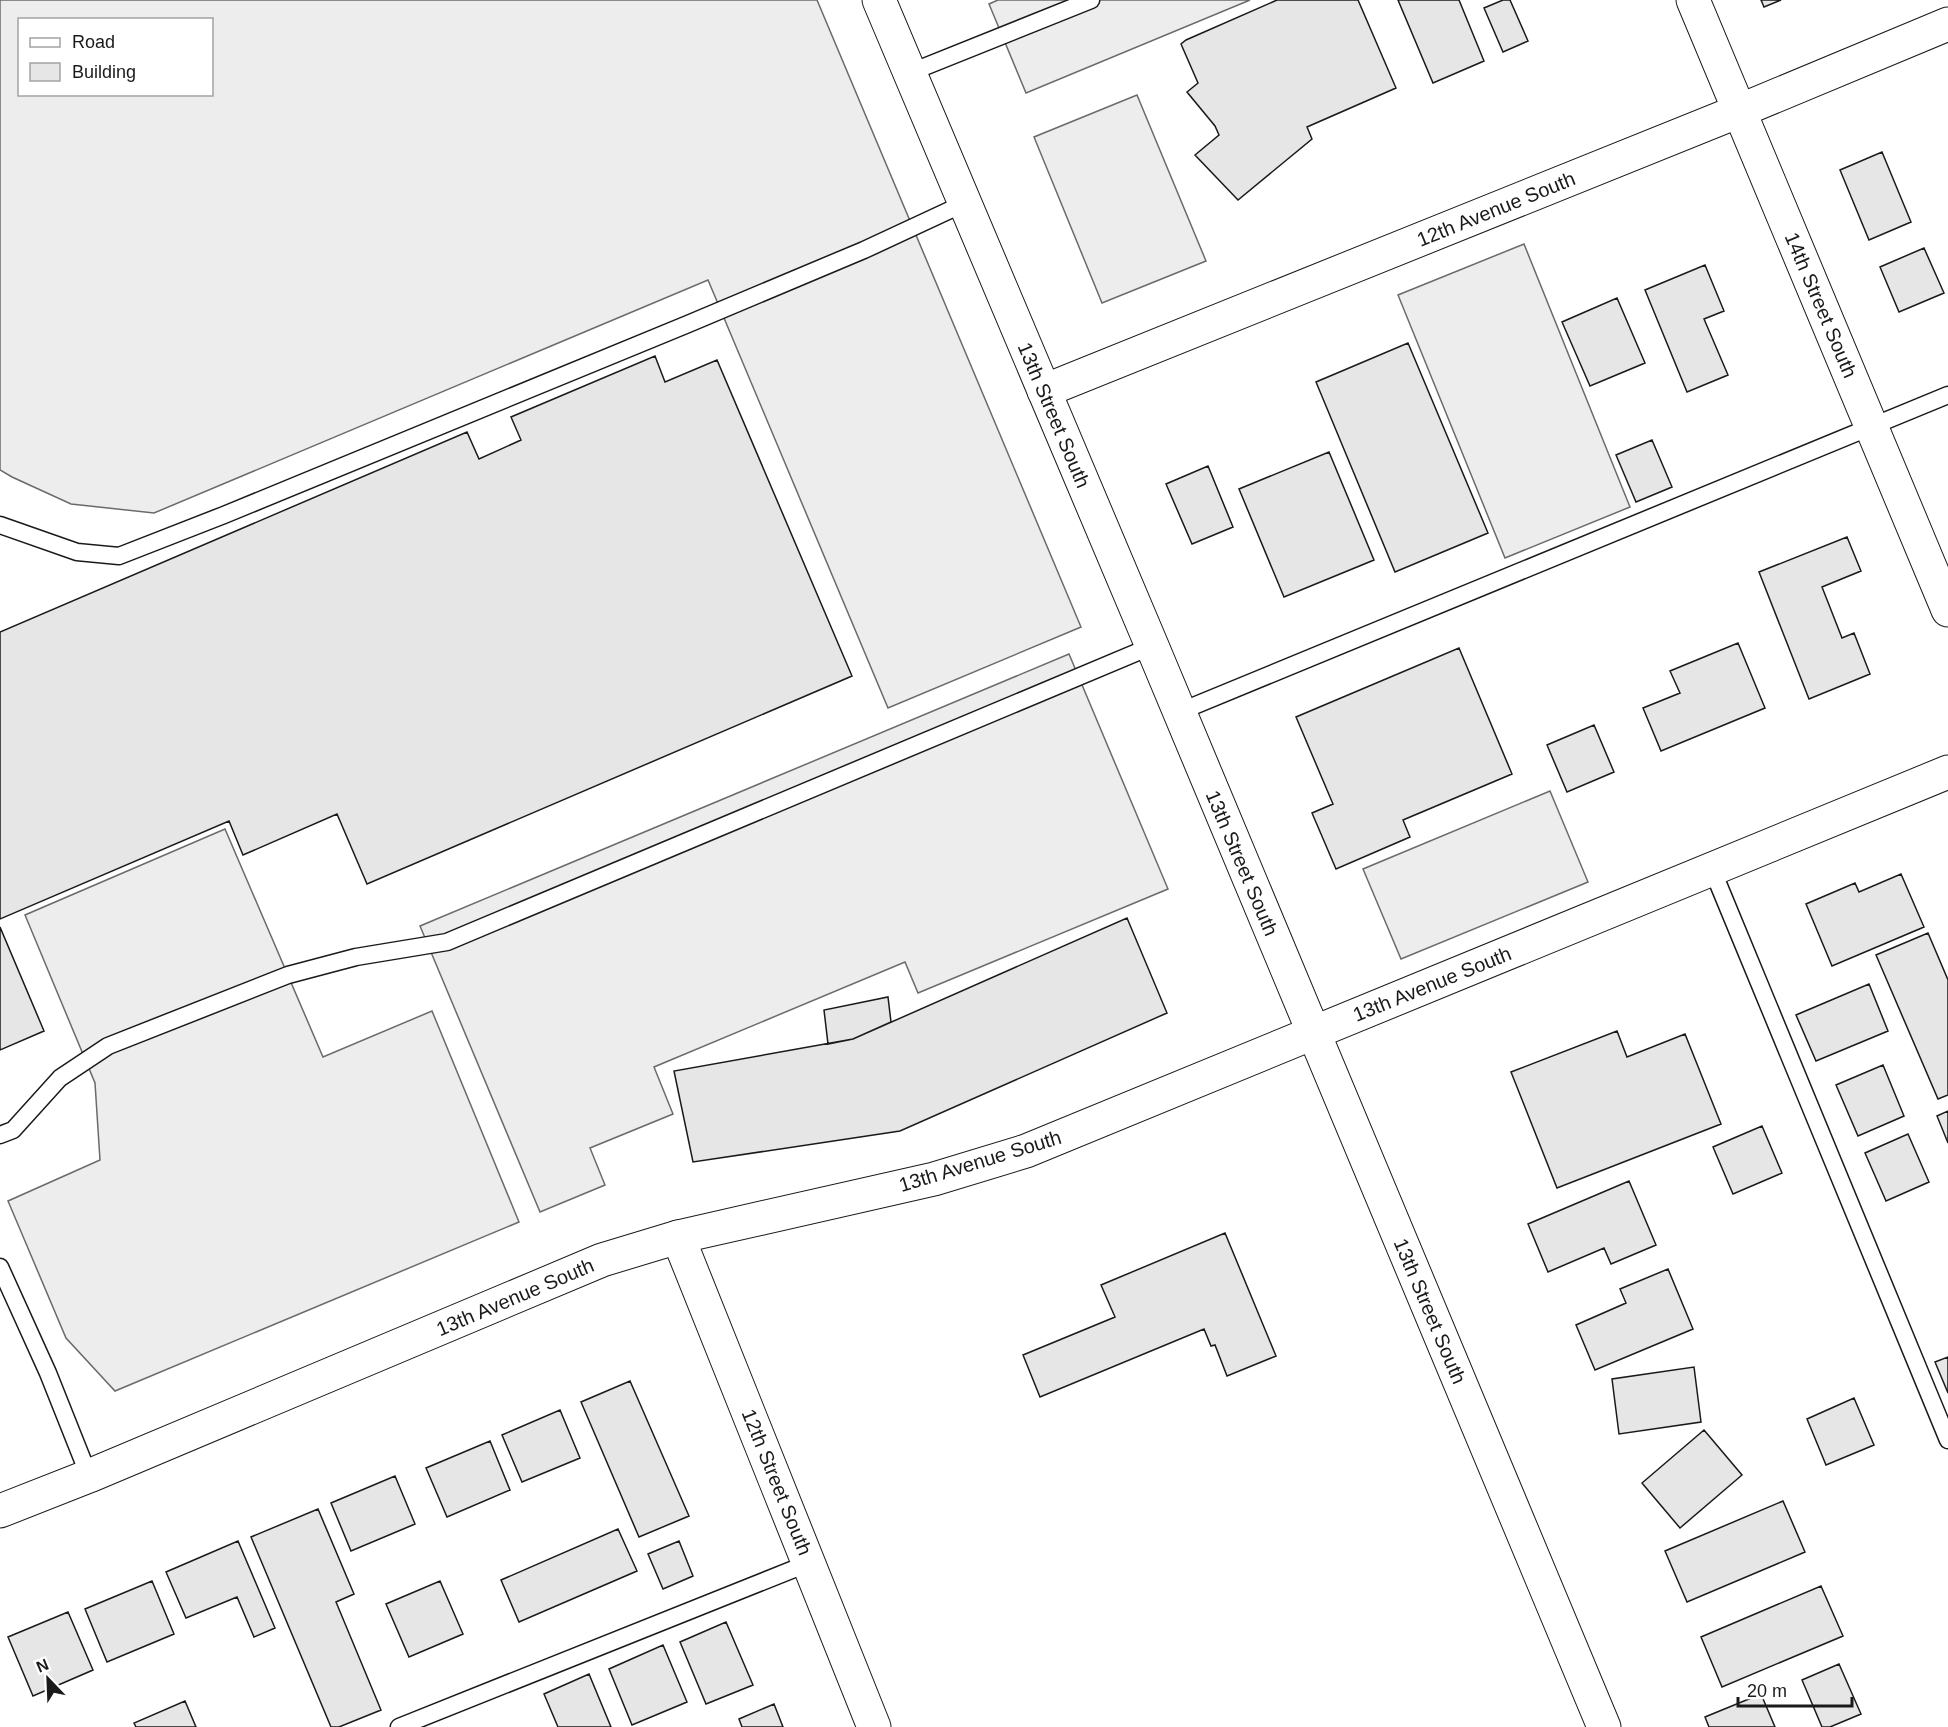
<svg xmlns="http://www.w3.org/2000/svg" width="1948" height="1727" viewBox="0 0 1948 1727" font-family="Arial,sans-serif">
  <rect width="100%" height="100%" fill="#fff"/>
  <!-- built -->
  <path fill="#ededed" stroke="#6a6a6a" stroke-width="1.5" fill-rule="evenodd" d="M 0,0 L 817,0 L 1081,627 L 888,708 L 708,280 L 154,513 L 71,504 L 12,477 L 0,470 ZM 20,20 L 212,20 L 212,94 L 20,94 Z
    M 998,0 L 1250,0 L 1026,93 L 989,4 Z
    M 1137,95 L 1206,261 L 1102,303 L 1034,137 Z
    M 1524,244 L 1630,507 L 1505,558 L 1398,295 Z
    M 1069,654 L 1168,889 L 918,993 L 905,962 L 654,1067 L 673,1114 L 590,1148 L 605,1185 L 540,1212 L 420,926 Z
    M 1550,791 L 1588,882 L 1401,959 L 1363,869 Z
    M 225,829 L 323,1057 L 432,1011 L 519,1222 L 115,1391 L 66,1338 L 8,1201 L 100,1160 L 95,1083 L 25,915 Z"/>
  <!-- building -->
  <path fill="#e6e6e6" stroke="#1a1a1a" stroke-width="1.5" d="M 1277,0 L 1358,0 L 1396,88 L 1307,127 L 1312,139 L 1238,200 L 1195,155 L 1219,135 L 1215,126 L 1187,92 L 1198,83 L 1181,44 L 1186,40 Z
    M 1398,0 L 1459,0 L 1484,61 L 1433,83 Z
    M 1503,0 L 1510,0 L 1528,41 L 1503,52 L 1484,8 Z
    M 1761,0 L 1781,0 L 1764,7 Z
    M 1882,152 L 1911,222 L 1869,240 L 1840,170 Z
    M 1924,248 L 1944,293 L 1899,312 L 1880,267 Z
    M 1705,265 L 1724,311 L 1704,319 L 1728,375 L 1687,392 L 1645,290 Z
    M 1617,298 L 1645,363 L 1590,386 L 1562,322 Z
    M 1408,343 L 1488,533 L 1395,572 L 1316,382 Z
    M 655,356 L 665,382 L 717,360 L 852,676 L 367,884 L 337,814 L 243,855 L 229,821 L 0,919 L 0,632 L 467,432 L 479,459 L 521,440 L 511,417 Z
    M 1652,440 L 1672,487 L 1636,502 L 1616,455 Z
    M 1329,452 L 1374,560 L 1284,597 L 1239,489 Z
    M 1208,466 L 1233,527 L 1192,544 L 1166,484 Z
    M 1847,537 L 1861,571 L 1822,587 L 1842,638 L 1854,633 L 1870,674 L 1809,699 L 1759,572 Z
    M 1738,643 L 1765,708 L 1661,751 L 1643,708 L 1680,693 L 1670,671 Z
    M 1459,648 L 1512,774 L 1403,820 L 1410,837 L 1336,869 L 1312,813 L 1333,804 L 1296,717 Z
    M 1594,725 L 1614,772 L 1567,792 L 1547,745 Z
    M 1901,874 L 1924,927 L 1832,966 L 1806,904 L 1855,883 L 1859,892 Z
    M 1127,918 L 1167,1013 L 900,1131 L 693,1162 L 674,1071 L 853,1039 Z
    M 0,927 L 44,1031 L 0,1050 Z
    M 1928,933 L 1948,980 L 1948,1095 L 1938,1099 L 1876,955 Z
    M 1869,984 L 1888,1031 L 1816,1061 L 1796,1015 Z
    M 888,997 L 891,1022 L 853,1039 L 828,1044 L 824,1010 Z
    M 1617,1031 L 1627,1057 L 1685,1034 L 1721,1124 L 1557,1188 L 1511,1072 Z
    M 1883,1065 L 1904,1116 L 1858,1136 L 1836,1085 Z
    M 1948,1111 L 1948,1143 L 1937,1116 Z
    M 1762,1126 L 1782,1173 L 1733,1194 L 1713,1147 Z
    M 1908,1134 L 1929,1182 L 1886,1201 L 1865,1153 Z
    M 1629,1181 L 1656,1245 L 1611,1264 L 1604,1248 L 1548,1272 L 1528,1224 Z
    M 1225,1233 L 1276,1356 L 1227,1376 L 1215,1345 L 1211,1346 L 1204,1329 L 1040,1397 L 1023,1355 L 1115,1317 L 1101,1285 Z
    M 1668,1269 L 1693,1329 L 1595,1370 L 1576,1325 L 1626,1303 L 1620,1289 Z
    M 1948,1357 L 1948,1393 L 1935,1362 Z
    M 1694,1367 L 1701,1422 L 1619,1434 L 1612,1379 Z
    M 630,1381 L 689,1516 L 639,1537 L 581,1402 Z
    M 1854,1398 L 1874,1445 L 1826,1465 L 1807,1419 Z
    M 560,1410 L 580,1458 L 522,1482 L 502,1435 Z
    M 1704,1430 L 1742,1475 L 1680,1528 L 1642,1483 Z
    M 490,1441 L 510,1490 L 447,1517 L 426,1468 Z
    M 395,1476 L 415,1524 L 351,1551 L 331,1503 Z
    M 1783,1501 L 1805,1552 L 1687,1602 L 1665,1551 Z
    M 318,1509 L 354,1594 L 336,1602 L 381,1710 L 339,1727 L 331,1727 L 251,1537 Z
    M 618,1529 L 637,1571 L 519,1622 L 501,1580 Z
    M 238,1541 L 275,1628 L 254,1637 L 237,1597 L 186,1618 L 166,1572 Z
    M 679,1541 L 693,1576 L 663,1589 L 648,1554 Z
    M 152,1581 L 174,1634 L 107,1662 L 85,1609 Z
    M 440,1581 L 463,1634 L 409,1657 L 386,1604 Z
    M 1821,1586 L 1843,1636 L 1722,1687 L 1701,1637 Z
    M 68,1612 L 93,1670 L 33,1696 L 8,1637 Z
    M 726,1622 L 753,1685 L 706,1704 L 680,1642 Z
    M 663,1645 L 687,1702 L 632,1725 L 609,1669 Z
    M 1839,1664 L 1861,1714 L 1830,1727 L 1822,1727 L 1802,1680 Z
    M 589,1674 L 611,1727 L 558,1727 L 544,1694 Z
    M 1761,1694 L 1775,1727 L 1709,1727 L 1705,1717 Z
    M 185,1701 L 196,1727 L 136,1727 L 134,1723 Z
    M 774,1704 L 783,1727 L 742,1727 L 739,1719 Z"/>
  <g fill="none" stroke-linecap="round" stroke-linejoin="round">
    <!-- service casing -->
    <g stroke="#1a1a1a" stroke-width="19">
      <path id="service" d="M 909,73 L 1091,0
        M 0,525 L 77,552 L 119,556 L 224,515 L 688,324 L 864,250 L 965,203
        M 1179,712 L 1948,395
        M 1712,869 L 1948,1440
        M 0,1135 L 13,1130 L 60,1078 L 108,1046 L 288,975 L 356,957 L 447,942 L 1152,646
        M 0,1267 L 48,1373 L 89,1476
        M 399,1727 L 809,1563"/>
    </g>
    <!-- minor casing -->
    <g stroke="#1a1a1a" stroke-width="35">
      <path id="minor" d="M 1693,0 L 1948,610
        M 1044,391 L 1739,111 L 1948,24
        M 678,1237 L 874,1727"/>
    </g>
    <!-- tertiary casing -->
    <g stroke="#1a1a1a" stroke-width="35">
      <path id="tertiary" d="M 879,0 L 1152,646 L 1604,1727
        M 0,1511 L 89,1476 L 602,1260 L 678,1237 L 934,1179 L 1026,1151 L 1948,772"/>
    </g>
    <!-- service -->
    <use href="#service" stroke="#fff" stroke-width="16"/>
    <!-- minor -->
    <use href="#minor" stroke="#fff" stroke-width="33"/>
    <!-- tertiary -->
    <use href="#tertiary" stroke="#fff" stroke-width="33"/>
  </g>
  <g text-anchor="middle" stroke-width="4.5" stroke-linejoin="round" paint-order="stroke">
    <!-- street labels -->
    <g font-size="20" fill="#1a1a1a" stroke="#fff">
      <text transform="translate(1496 209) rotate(-22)" y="7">12th Avenue South</text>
      <text transform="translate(1821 305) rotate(67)" y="7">14th Street South</text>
      <text transform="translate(1054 415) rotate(67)" y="7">13th Street South</text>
      <text transform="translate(1242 863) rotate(67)" y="7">13th Street South</text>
      <text transform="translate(1432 984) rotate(-22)" y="7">13th Avenue South</text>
      <text transform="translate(980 1161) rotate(-17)" y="7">13th Avenue South</text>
      <text transform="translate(515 1297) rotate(-23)" y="7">13th Avenue South</text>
      <text transform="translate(1430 1311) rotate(67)" y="7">13th Street South</text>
      <text transform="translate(777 1482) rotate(68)" y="7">12th Street South</text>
    </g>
  </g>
  <!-- legend -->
  <rect x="18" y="18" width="195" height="78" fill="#ffffff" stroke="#a3a3a3" stroke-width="1.5"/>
  <rect x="30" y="38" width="30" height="9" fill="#ffffff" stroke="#a3a3a3" stroke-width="1.5"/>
  <text x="72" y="48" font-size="18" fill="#1a1a1a">Road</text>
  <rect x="30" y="63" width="30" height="18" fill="#e6e6e6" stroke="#a3a3a3" stroke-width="1.5"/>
  <text x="72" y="78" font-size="18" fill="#1a1a1a">Building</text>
  <!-- north arrow -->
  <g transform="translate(48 1679) rotate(337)" stroke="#ffffff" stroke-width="4.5" paint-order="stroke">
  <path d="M0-4.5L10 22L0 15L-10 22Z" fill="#1a1a1a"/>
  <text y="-9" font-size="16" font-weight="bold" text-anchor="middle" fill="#1a1a1a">N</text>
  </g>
  <!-- scale -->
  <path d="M1738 1697v9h114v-9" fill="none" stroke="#1a1a1a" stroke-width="3"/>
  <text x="1747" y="1697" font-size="18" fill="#1a1a1a" stroke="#ffffff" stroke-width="4.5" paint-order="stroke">20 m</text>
</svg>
